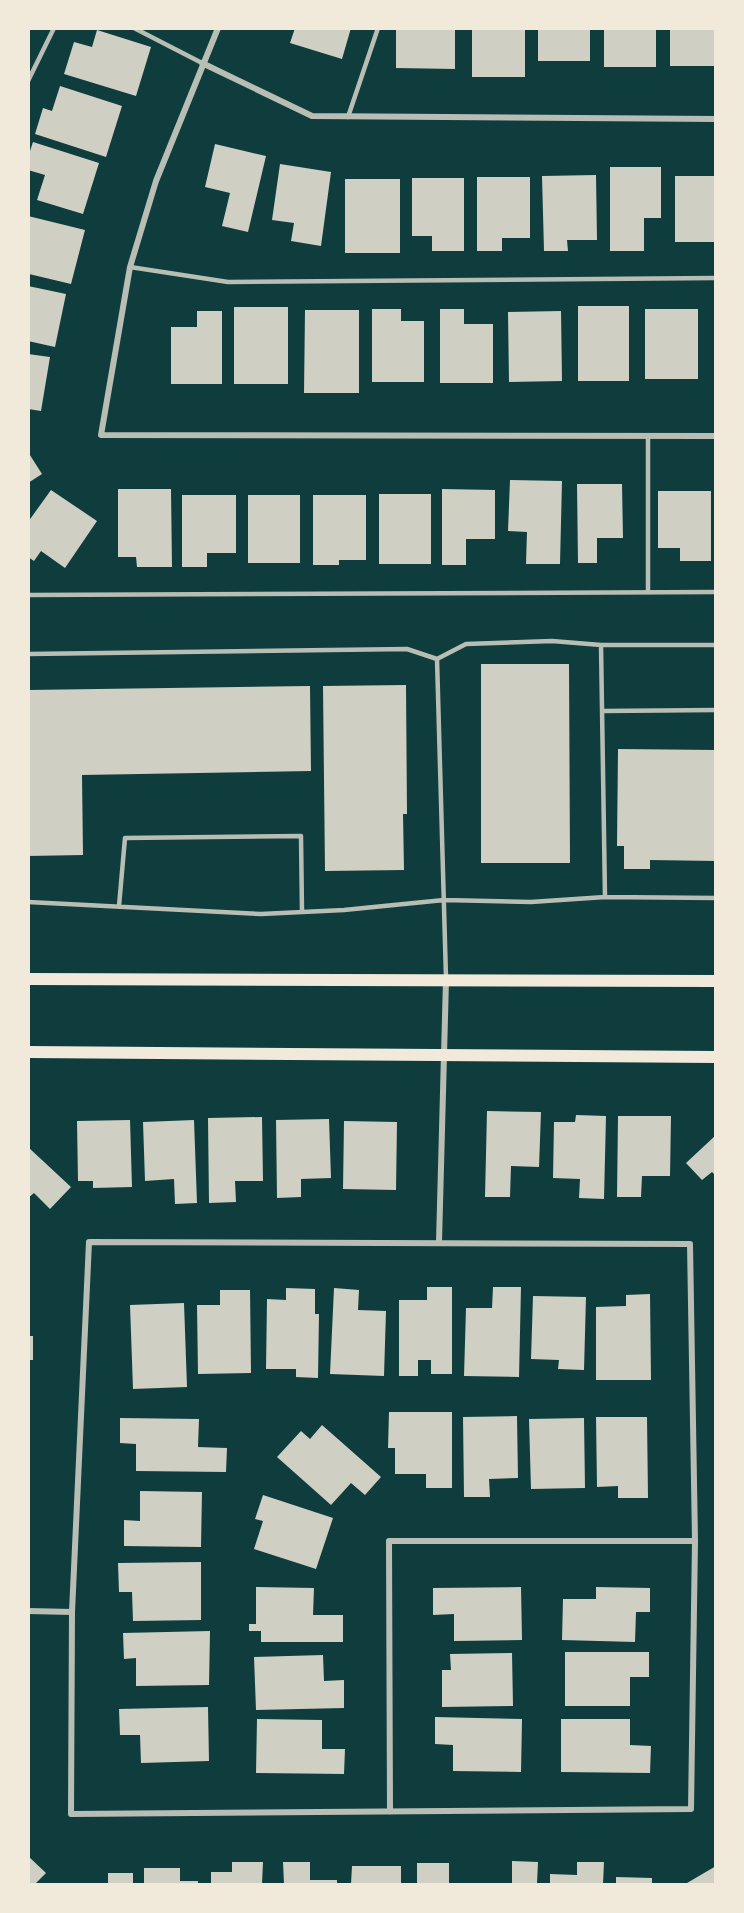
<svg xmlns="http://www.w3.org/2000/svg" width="744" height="1913" viewBox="0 0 744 1913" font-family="Poppins,sans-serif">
  <rect width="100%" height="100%" fill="#0f3d3e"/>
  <!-- building -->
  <path fill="#cfcfc3" d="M 295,28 L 351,28 L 342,59 L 290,43 Z
    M 396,28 L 455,28 L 455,69 L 396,68 Z
    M 472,28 L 525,28 L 525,77 L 472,77 Z
    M 538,28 L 590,28 L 590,61 L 538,61 Z
    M 604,28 L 656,28 L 656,67 L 604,67 Z
    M 670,28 L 716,28 L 716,66 L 670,66 Z
    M 97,30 L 151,47 L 136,96 L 64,74 L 74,42 L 92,47 Z
    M 60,86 L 122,106 L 106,157 L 35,134 L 43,108 L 52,111 Z
    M 33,142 L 99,163 L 83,214 L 37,200 L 45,175 L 28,170 L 28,157 Z
    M 215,144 L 266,156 L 248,232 L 222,226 L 230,193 L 205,187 Z
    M 280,164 L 331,172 L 321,246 L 291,241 L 294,223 L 272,220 Z
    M 610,167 L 661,167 L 661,218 L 644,218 L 644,251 L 610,251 Z
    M 596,175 L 597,240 L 567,240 L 568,251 L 544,251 L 542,176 Z
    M 675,176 L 716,176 L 716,242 L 675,242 Z
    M 477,177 L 530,177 L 530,238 L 502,238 L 502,251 L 477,251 Z
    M 412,178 L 464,178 L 464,251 L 432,251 L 432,236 L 412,236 Z
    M 345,179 L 400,179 L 400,253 L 345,253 Z
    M 28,216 L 85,230 L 71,284 L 29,274 Z
    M 28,286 L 66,294 L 55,347 L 28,341 Z
    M 578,306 L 629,306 L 629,381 L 578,381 Z
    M 234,307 L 288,307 L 288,384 L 234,384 Z
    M 372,309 L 401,309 L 401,321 L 424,321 L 424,382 L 372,382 Z
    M 440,309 L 464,309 L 464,324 L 493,324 L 493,383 L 440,383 Z
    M 645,309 L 698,309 L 698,379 L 645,379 Z
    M 305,310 L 359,310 L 359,393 L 304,393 Z
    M 197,311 L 222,311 L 222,384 L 171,384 L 171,327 L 197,327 Z
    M 561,311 L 562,381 L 509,382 L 508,312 Z
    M 28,354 L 50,357 L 41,411 L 28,409 Z
    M 28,452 L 42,474 L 28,483 Z
    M 510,480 L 562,481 L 560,564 L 526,564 L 527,532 L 508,531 Z
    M 577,484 L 622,484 L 623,538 L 597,538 L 597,563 L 578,563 Z
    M 118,489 L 171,489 L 172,567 L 137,567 L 136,557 L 118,557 Z
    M 442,489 L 495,490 L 495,539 L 466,539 L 466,565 L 442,565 Z
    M 51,490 L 97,521 L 65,568 L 41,551 L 34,561 L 28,557 L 28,522 Z
    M 658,491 L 711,491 L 711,561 L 680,561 L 680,548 L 658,548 Z
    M 379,494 L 431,494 L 431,564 L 379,564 Z
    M 182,495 L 236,495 L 236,553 L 207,553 L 207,567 L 182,567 Z
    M 248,495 L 300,495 L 300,563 L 248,563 Z
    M 313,495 L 366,495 L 366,560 L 339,560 L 339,565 L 313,565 Z
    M 481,664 L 569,664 L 570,863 L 481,863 Z
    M 406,685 L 407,814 L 403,814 L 404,870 L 325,871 L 323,686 Z
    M 310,686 L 311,771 L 82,775 L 83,855 L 28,856 L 28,690 Z
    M 618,749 L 716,750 L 716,861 L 650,860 L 650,869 L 624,869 L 624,846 L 617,846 Z
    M 487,1111 L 541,1112 L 539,1167 L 511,1166 L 510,1197 L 485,1197 Z
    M 576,1115 L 606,1116 L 604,1199 L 579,1198 L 580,1179 L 553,1178 L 554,1122 L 575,1122 Z
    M 618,1116 L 671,1116 L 670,1176 L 642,1176 L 641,1197 L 617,1197 Z
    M 262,1117 L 263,1181 L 235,1181 L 236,1202 L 209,1203 L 208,1118 Z
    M 329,1119 L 331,1178 L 301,1179 L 301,1197 L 277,1198 L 276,1120 Z
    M 130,1120 L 132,1187 L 93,1188 L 93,1181 L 78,1181 L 77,1121 Z
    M 194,1120 L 197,1203 L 175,1204 L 174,1179 L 145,1181 L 143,1122 Z
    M 344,1121 L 397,1122 L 396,1190 L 343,1189 Z
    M 716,1135 L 716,1176 L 712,1172 L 702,1180 L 686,1163 Z
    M 28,1147 L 71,1187 L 50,1209 L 34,1193 L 28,1198 Z
    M 427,1287 L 452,1287 L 452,1374 L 431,1374 L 431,1360 L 418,1360 L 418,1376 L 399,1376 L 399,1300 L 427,1300 Z
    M 493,1287 L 521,1287 L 519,1377 L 464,1376 L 466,1308 L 492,1308 Z
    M 286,1288 L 315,1289 L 315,1314 L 319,1314 L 318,1378 L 296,1377 L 296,1369 L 266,1369 L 267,1299 L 286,1300 Z
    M 334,1288 L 359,1290 L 358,1310 L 386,1311 L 384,1376 L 330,1374 Z
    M 220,1290 L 250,1290 L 251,1373 L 198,1374 L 197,1305 L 220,1305 Z
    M 650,1294 L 651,1380 L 596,1380 L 596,1307 L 626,1306 L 626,1295 Z
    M 533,1296 L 586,1297 L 584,1370 L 558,1369 L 559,1360 L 531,1359 Z
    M 184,1303 L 187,1387 L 133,1389 L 130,1305 Z
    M 28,1336 L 33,1336 L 33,1360 L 28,1360 Z
    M 389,1412 L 452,1412 L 452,1488 L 426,1488 L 426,1474 L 395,1474 L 395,1448 L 388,1448 Z
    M 517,1416 L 518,1478 L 489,1479 L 490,1497 L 464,1497 L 463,1417 Z
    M 596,1417 L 647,1417 L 648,1498 L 618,1498 L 618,1486 L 597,1487 Z
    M 120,1418 L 199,1419 L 198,1447 L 227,1448 L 226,1472 L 136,1471 L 136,1444 L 120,1443 Z
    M 584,1418 L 585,1488 L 531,1489 L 529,1419 Z
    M 322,1425 L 381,1477 L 365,1495 L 351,1483 L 331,1505 L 277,1457 L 301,1431 L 310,1439 Z
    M 140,1491 L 202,1492 L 201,1547 L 124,1546 L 124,1520 L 140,1521 Z
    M 263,1495 L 333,1518 L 316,1569 L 254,1549 L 263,1521 L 255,1519 Z
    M 201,1562 L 201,1620 L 133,1621 L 132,1592 L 119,1592 L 118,1563 Z
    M 256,1587 L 314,1588 L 313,1615 L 343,1615 L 343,1642 L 261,1642 L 261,1631 L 249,1631 L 249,1624 L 256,1624 Z
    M 521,1587 L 522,1640 L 454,1641 L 454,1614 L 433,1615 L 433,1588 Z
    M 596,1587 L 650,1588 L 650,1612 L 636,1612 L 635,1642 L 562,1640 L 563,1599 L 596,1599 Z
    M 210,1631 L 209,1685 L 136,1686 L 136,1658 L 124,1659 L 123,1633 Z
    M 565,1652 L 649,1652 L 649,1677 L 630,1677 L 630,1706 L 565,1706 Z
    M 512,1653 L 513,1706 L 442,1707 L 442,1670 L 451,1670 L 450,1654 Z
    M 323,1655 L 324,1681 L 344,1680 L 344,1708 L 256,1710 L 254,1657 Z
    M 208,1707 L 209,1761 L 141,1763 L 140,1735 L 120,1735 L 119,1709 Z
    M 435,1717 L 522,1719 L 521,1772 L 453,1771 L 453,1745 L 435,1744 Z
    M 257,1719 L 322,1720 L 322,1749 L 345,1749 L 344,1774 L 256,1773 Z
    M 561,1719 L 630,1719 L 630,1745 L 651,1746 L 650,1773 L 561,1772 Z
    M 28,1856 L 46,1873 L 35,1884 L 28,1884 Z
    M 512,1861 L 538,1862 L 537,1884 L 512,1884 Z
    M 232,1862 L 263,1862 L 262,1884 L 211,1884 L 211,1872 L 232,1872 Z
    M 283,1862 L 310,1862 L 310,1880 L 337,1880 L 337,1884 L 284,1884 Z
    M 577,1862 L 604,1862 L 603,1884 L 550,1884 L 550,1874 L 577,1875 Z
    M 417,1863 L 449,1863 L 449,1884 L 417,1884 Z
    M 352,1866 L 401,1866 L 401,1884 L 351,1884 Z
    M 716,1866 L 716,1884 L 688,1884 L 687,1883 Z
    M 144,1868 L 180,1868 L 180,1881 L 198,1881 L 198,1884 L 144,1884 Z
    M 108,1873 L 133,1873 L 133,1884 L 108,1884 Z
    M 616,1877 L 652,1878 L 652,1884 L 616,1884 Z"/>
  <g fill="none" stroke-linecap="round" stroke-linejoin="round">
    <!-- service -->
    <path stroke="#b8beb3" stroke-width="4.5" d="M 134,28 L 202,63
      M 28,81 L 54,28
      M 348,117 L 378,28
      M 130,267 L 228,282 L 716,278
      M 648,436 L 648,592
      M 28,595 L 716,592
      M 601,645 L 716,645
      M 28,654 L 407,649 L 437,659 L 446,978
      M 603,711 L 716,710
      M 605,897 L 716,898
      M 28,902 L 261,914 L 344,910 L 444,900 L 531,902 L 605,897 L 601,645 L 552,641 L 466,644 L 437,659
      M 119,906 L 125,838 L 301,836 L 302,912"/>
    <!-- minor -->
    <path stroke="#b8beb3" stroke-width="6" d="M 218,28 L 156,181 L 130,267 L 101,435 L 716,436
      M 202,63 L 312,116 L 716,119
      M 89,1242 L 690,1244 L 695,1541 L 691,1809 L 71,1814 L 72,1612 Z
      M 439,1242 L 446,980
      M 28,1611 L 72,1612
      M 390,1812 L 389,1541 L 695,1541"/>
    <!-- secondary -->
    <path stroke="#f1e9da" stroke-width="12" d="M 28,979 L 716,981
      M 28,1052 L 716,1057"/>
  </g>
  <!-- border -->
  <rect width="744" height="1913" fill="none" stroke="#f1e9da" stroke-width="60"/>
</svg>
